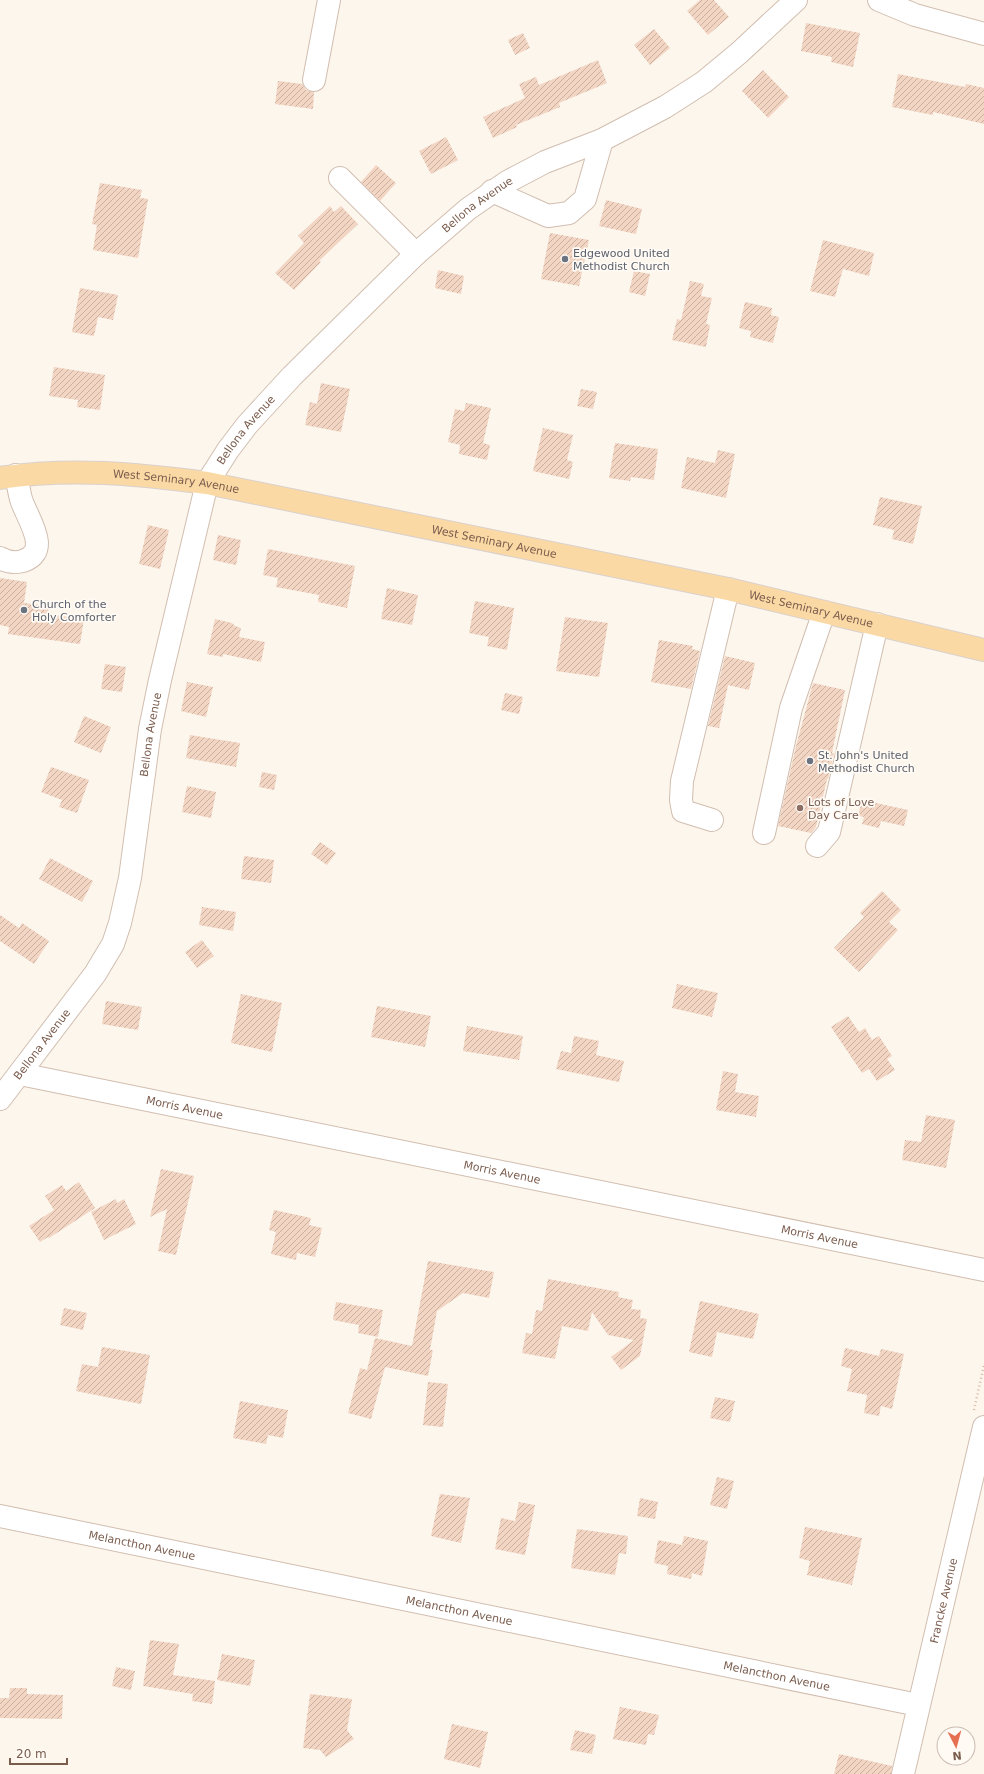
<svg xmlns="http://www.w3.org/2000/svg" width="984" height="1774" viewBox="0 0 984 1774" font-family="'DejaVu Sans',sans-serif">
  <defs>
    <pattern id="building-hatch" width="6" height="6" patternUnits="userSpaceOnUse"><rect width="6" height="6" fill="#f3d5c3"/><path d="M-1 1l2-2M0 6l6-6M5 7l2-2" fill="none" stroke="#cab0a1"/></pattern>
  </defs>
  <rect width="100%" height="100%" fill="#fdf6ec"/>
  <!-- building -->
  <path fill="url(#building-hatch)" d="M 700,0 L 714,0 L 729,17 L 708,35 L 687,11 Z
    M 806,23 L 860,33 L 853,67 L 831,62 L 832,57 L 801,51 Z
    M 654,29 L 670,48 L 650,65 L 634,45 Z
    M 523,33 L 530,48 L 515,55 L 508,40 Z
    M 598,60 L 607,83 L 559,103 L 560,107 L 516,125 L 517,127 L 493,138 L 483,117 L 525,98 L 519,84 L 536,77 L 539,85 Z
    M 763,70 L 789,97 L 768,118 L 742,91 Z
    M 898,74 L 965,87 L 966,84 L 984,88 L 984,124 L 933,112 L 933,115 L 892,107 Z
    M 278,81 L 302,84 L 306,90 L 314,92 L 313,109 L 275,104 Z
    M 446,137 L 458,160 L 431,174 L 419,151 Z
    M 376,165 L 396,183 L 380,201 L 361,182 Z
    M 100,183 L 142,190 L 140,198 L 148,199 L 138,258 L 93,250 L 97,225 L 92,224 Z
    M 606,200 L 642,209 L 636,234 L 599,226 Z
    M 330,206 L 334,212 L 341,206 L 358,224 L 319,261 L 321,262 L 294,290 L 275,273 L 304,243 L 298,236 Z
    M 550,233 L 589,240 L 579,286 L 541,279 Z
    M 823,240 L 874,253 L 869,276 L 843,269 L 835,297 L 810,291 Z
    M 438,270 L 464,276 L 461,294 L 435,288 Z
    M 634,271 L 650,274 L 645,296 L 629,292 Z
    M 690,281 L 704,284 L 701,296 L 712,298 L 706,324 L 710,325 L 706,347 L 672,340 L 677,319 L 681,320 Z
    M 80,288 L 118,295 L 113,320 L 98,317 L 94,336 L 72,332 Z
    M 745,302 L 772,308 L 771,315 L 779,317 L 773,343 L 750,337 L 751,331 L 739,328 Z
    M 54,367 L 105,375 L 100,410 L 77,407 L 78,400 L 49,396 Z
    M 321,383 L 350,389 L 341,432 L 305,425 L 310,402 L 317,404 Z
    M 581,389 L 597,392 L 593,409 L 577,406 Z
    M 466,403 L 491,408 L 483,443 L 490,445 L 487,460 L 459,454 L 460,445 L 448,442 L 455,409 L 464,411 Z
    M 543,428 L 573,435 L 567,460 L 573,462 L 569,479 L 533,471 Z
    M 615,443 L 658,449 L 654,480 L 631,477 L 630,481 L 609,478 Z
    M 718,450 L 735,454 L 726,498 L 681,488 L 687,457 L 715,463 Z
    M 880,497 L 922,506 L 913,544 L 892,539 L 894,530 L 873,525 Z
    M 148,525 L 169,530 L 160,569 L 139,564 Z
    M 218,535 L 241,540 L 236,565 L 213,560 Z
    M 268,549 L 355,566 L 347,608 L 318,602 L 319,595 L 276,587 L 278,578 L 263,575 Z
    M 0,578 L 27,582 L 24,603 L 49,606 L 48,614 L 84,619 L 80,644 L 8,634 L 9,627 L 0,625 Z
    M 387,588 L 418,595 L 412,625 L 381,619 Z
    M 475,601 L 514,608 L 507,650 L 487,646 L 489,637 L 469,633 Z
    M 565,617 L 608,623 L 599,677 L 556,671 Z
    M 215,619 L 232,623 L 235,626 L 241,628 L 239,637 L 265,642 L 261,662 L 223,654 L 223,657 L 207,654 Z
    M 659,640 L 693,646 L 692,649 L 700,651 L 691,689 L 651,682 Z
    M 725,656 L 755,663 L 749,690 L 728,685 L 719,728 L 708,726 Z
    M 105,664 L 126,667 L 122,692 L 101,689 Z
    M 187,682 L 213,687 L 206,717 L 181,711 Z
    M 813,683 L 845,690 L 832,753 L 834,753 L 828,779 L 827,779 L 816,827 L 811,833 L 778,826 L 796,746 Z
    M 505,693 L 523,697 L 519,714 L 501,710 Z
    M 84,716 L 111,727 L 101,753 L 74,742 Z
    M 190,735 L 240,743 L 236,767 L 186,758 Z
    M 51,767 L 89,780 L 77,813 L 59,807 L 62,800 L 41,792 Z
    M 262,772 L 277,775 L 274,790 L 259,787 Z
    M 187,786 L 216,792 L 211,818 L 182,812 Z
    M 862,800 L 908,810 L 904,826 L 881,821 L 879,828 L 862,824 L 864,817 L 858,816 Z
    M 320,842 L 336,853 L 327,865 L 311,854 Z
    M 244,856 L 274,860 L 271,883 L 241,879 Z
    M 50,858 L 93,881 L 82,902 L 39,879 Z
    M 882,891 L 901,910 L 889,922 L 898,930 L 859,972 L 834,948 L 864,917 L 860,913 Z
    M 202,907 L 236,912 L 233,931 L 199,925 Z
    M 0,915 L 19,928 L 22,923 L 49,941 L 34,964 L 0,941 Z
    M 202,940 L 214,956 L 197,968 L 185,952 Z
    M 677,984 L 718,993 L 712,1017 L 672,1008 Z
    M 241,994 L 282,1003 L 272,1052 L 231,1043 Z
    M 106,1001 L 142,1007 L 138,1030 L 102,1024 Z
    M 377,1006 L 431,1016 L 425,1047 L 371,1037 Z
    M 848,1016 L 859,1032 L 865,1028 L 872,1040 L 879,1036 L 892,1056 L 887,1059 L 895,1070 L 877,1081 L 869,1069 L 862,1073 L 831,1027 Z
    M 467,1026 L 523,1036 L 519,1060 L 463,1051 Z
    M 574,1036 L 599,1041 L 596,1055 L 624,1061 L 619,1082 L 556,1069 L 561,1051 L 571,1053 Z
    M 723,1071 L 738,1074 L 735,1092 L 759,1096 L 756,1117 L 716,1110 Z
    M 926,1115 L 955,1120 L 946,1168 L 902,1160 L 905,1140 L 921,1142 Z
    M 161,1169 L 194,1176 L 176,1255 L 158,1251 L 167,1209 L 150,1217 Z
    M 79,1182 L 95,1208 L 49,1238 L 48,1237 L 40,1242 L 29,1226 L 54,1210 L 45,1196 L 62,1185 L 66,1191 Z
    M 116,1199 L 117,1203 L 124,1199 L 136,1224 L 104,1240 L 91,1212 Z
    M 274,1210 L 311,1218 L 309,1225 L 322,1228 L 315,1257 L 297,1253 L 296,1260 L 271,1254 L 276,1232 L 269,1230 Z
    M 428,1261 L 494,1272 L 489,1298 L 463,1293 L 437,1311 L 430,1350 L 433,1350 L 428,1376 L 385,1367 L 371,1419 L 348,1413 L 360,1368 L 367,1370 L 375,1338 L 412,1346 Z
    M 548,1279 L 619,1292 L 618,1297 L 633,1300 L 631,1309 L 641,1310 L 640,1318 L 647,1319 L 640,1356 L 621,1370 L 611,1357 L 634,1340 L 608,1335 L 592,1312 L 588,1331 L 562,1326 L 555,1359 L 522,1353 L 526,1333 L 532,1334 L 536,1310 L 542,1311 Z
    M 700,1301 L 759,1314 L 753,1339 L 717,1332 L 712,1357 L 689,1352 Z
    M 336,1302 L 383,1310 L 378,1337 L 358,1333 L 359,1325 L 333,1320 Z
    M 64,1308 L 87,1313 L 83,1330 L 60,1325 Z
    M 102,1347 L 150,1355 L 141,1404 L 76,1391 L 82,1364 L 98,1367 Z
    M 845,1348 L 879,1356 L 881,1349 L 904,1354 L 892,1409 L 881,1406 L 879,1416 L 864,1413 L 867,1395 L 847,1391 L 852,1369 L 841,1366 Z
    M 428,1382 L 448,1384 L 443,1427 L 423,1425 Z
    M 715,1397 L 735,1401 L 730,1422 L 710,1418 Z
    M 240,1401 L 288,1410 L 283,1438 L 268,1435 L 266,1444 L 233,1438 Z
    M 717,1477 L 734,1481 L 727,1509 L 710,1505 Z
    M 440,1494 L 470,1498 L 461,1543 L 431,1536 Z
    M 640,1498 L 658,1502 L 655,1519 L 637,1516 Z
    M 519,1502 L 535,1505 L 525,1555 L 495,1549 L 501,1518 L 515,1521 Z
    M 805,1527 L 862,1538 L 852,1585 L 807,1575 L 810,1561 L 799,1558 Z
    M 577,1529 L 628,1536 L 626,1554 L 619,1553 L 615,1575 L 571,1568 Z
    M 684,1536 L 708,1541 L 702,1576 L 692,1573 L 691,1579 L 667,1574 L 668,1566 L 654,1563 L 658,1540 L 682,1545 Z
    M 150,1640 L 179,1644 L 173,1675 L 215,1681 L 212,1704 L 192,1701 L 193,1694 L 143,1686 Z
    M 222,1654 L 255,1660 L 250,1686 L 217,1680 Z
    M 116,1667 L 135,1671 L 131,1690 L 112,1686 Z
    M 10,1688 L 27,1688 L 27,1694 L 63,1695 L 62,1719 L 0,1718 L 0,1698 L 9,1698 Z
    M 310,1694 L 352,1699 L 347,1730 L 354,1739 L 326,1757 L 320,1750 L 303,1748 Z
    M 620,1707 L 659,1715 L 654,1735 L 648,1734 L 646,1745 L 613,1739 Z
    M 452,1724 L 488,1732 L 480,1768 L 444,1759 Z
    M 575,1730 L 596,1735 L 592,1754 L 570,1750 Z
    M 839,1754 L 892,1766 L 891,1774 L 834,1774 Z"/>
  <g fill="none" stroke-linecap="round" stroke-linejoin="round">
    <!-- minor casing -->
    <g stroke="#d1beb0" stroke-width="24">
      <g id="minor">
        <path d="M 879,0 L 915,15 L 984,34"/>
        <path d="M 314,80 L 329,0"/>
        <path d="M 340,178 L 416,254"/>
        <path d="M 492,191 L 548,216 L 569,213 L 585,199 L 602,140"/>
        <path d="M 0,558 C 7,562 16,563 23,561 C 53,551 26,517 21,499 C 19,492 18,483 16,475"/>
        <path d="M 712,820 L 683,811 L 681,800 L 682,781 L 728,589"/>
        <path d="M 764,833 L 791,708 L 824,612"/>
        <path d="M 817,846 L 829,832 L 877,624"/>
        <path id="s1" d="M 20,1074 L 984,1270"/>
        <path id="s2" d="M 0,1099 L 95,974 L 113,944 L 120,923 L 130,878 L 150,729 L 160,680 L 207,483 L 228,450 L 247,425 L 292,376 L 416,254 L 468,209 L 507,182 L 545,162 L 602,140 L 665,107 L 704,82 L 739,53 L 796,0"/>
        <path id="s3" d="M 0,1516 L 918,1705"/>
        <path id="s4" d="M 903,1774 L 984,1427"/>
      </g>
    </g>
    <!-- major casing -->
    <g stroke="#dad1cd" stroke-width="24">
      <g id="major">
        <path id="s5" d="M 0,478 C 70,467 138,474 207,483 L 728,589 L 984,650"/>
      </g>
    </g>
    <!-- path -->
    <path stroke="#d9b8a5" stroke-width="2.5" stroke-dasharray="1 3" stroke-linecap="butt" d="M 974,1410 L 984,1365"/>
    <!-- minor -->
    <use href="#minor" stroke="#fff" stroke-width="22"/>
    <!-- major -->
    <use href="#major" stroke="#fbd9a5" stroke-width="22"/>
  </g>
  <!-- markers -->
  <g fill="#6b7280" stroke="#fffaf3" stroke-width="1.5">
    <circle cx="565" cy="259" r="4"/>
    <circle cx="24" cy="610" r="4"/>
    <circle cx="810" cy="761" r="4"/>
  </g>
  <circle fill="#8d6e63" stroke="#fffaf3" stroke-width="1.5" cx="800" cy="808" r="4"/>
  <g text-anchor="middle" stroke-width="3.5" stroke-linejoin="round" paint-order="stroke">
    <!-- street labels -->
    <g font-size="11" fill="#7a5c4d" stroke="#fffaf3">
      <text dy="4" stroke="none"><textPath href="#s2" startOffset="1053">Bellona Avenue</textPath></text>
      <text dy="4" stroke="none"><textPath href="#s2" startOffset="729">Bellona Avenue</textPath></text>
      <text dy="4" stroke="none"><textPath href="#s5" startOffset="177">West Seminary Avenue</textPath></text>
      <text dy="4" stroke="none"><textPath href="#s5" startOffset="501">West Seminary Avenue</textPath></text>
      <text dy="4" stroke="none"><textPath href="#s5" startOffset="825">West Seminary Avenue</textPath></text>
      <text dy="4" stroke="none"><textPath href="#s2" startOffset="405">Bellona Avenue</textPath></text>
      <text dy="4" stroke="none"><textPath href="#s2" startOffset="69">Bellona Avenue</textPath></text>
      <text dy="4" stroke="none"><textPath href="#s1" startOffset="168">Morris Avenue</textPath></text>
      <text dy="4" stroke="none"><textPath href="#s1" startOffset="492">Morris Avenue</textPath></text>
      <text dy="4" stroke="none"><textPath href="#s1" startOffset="816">Morris Avenue</textPath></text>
      <text dy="4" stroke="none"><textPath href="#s3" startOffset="145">Melancthon Avenue</textPath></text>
      <text dy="4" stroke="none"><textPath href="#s4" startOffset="178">Francke Avenue</textPath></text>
      <text dy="4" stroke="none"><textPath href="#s3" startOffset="469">Melancthon Avenue</textPath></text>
      <text dy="4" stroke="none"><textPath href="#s3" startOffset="793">Melancthon Avenue</textPath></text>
    </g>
    <!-- worship labels -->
    <g font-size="11" fill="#5b616d" stroke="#fffaf3" text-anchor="start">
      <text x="573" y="257">Edgewood United<tspan x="573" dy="13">Methodist Church</tspan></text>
      <text x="32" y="608">Church of the<tspan x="32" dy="13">Holy Comforter</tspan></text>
      <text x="818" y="759">St. John's United<tspan x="818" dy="13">Methodist Church</tspan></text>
    </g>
    <!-- education labels -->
    <g font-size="11" fill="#785e54" stroke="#fffaf3" text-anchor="start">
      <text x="808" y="806">Lots of Love<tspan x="808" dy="13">Day Care</tspan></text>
    </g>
  </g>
  <!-- north arrow -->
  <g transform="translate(956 1746) rotate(174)"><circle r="19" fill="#fffaf3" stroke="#cabbb1"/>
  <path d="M0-3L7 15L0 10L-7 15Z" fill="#e76f51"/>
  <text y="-6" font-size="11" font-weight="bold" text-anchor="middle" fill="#7a5c4d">N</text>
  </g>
  <!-- scale -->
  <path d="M10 1758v6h57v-6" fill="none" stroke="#7a5c4d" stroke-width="2"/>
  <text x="16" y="1758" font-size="12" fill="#7a5c4d" stroke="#fffaf3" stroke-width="3" paint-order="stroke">20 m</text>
</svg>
